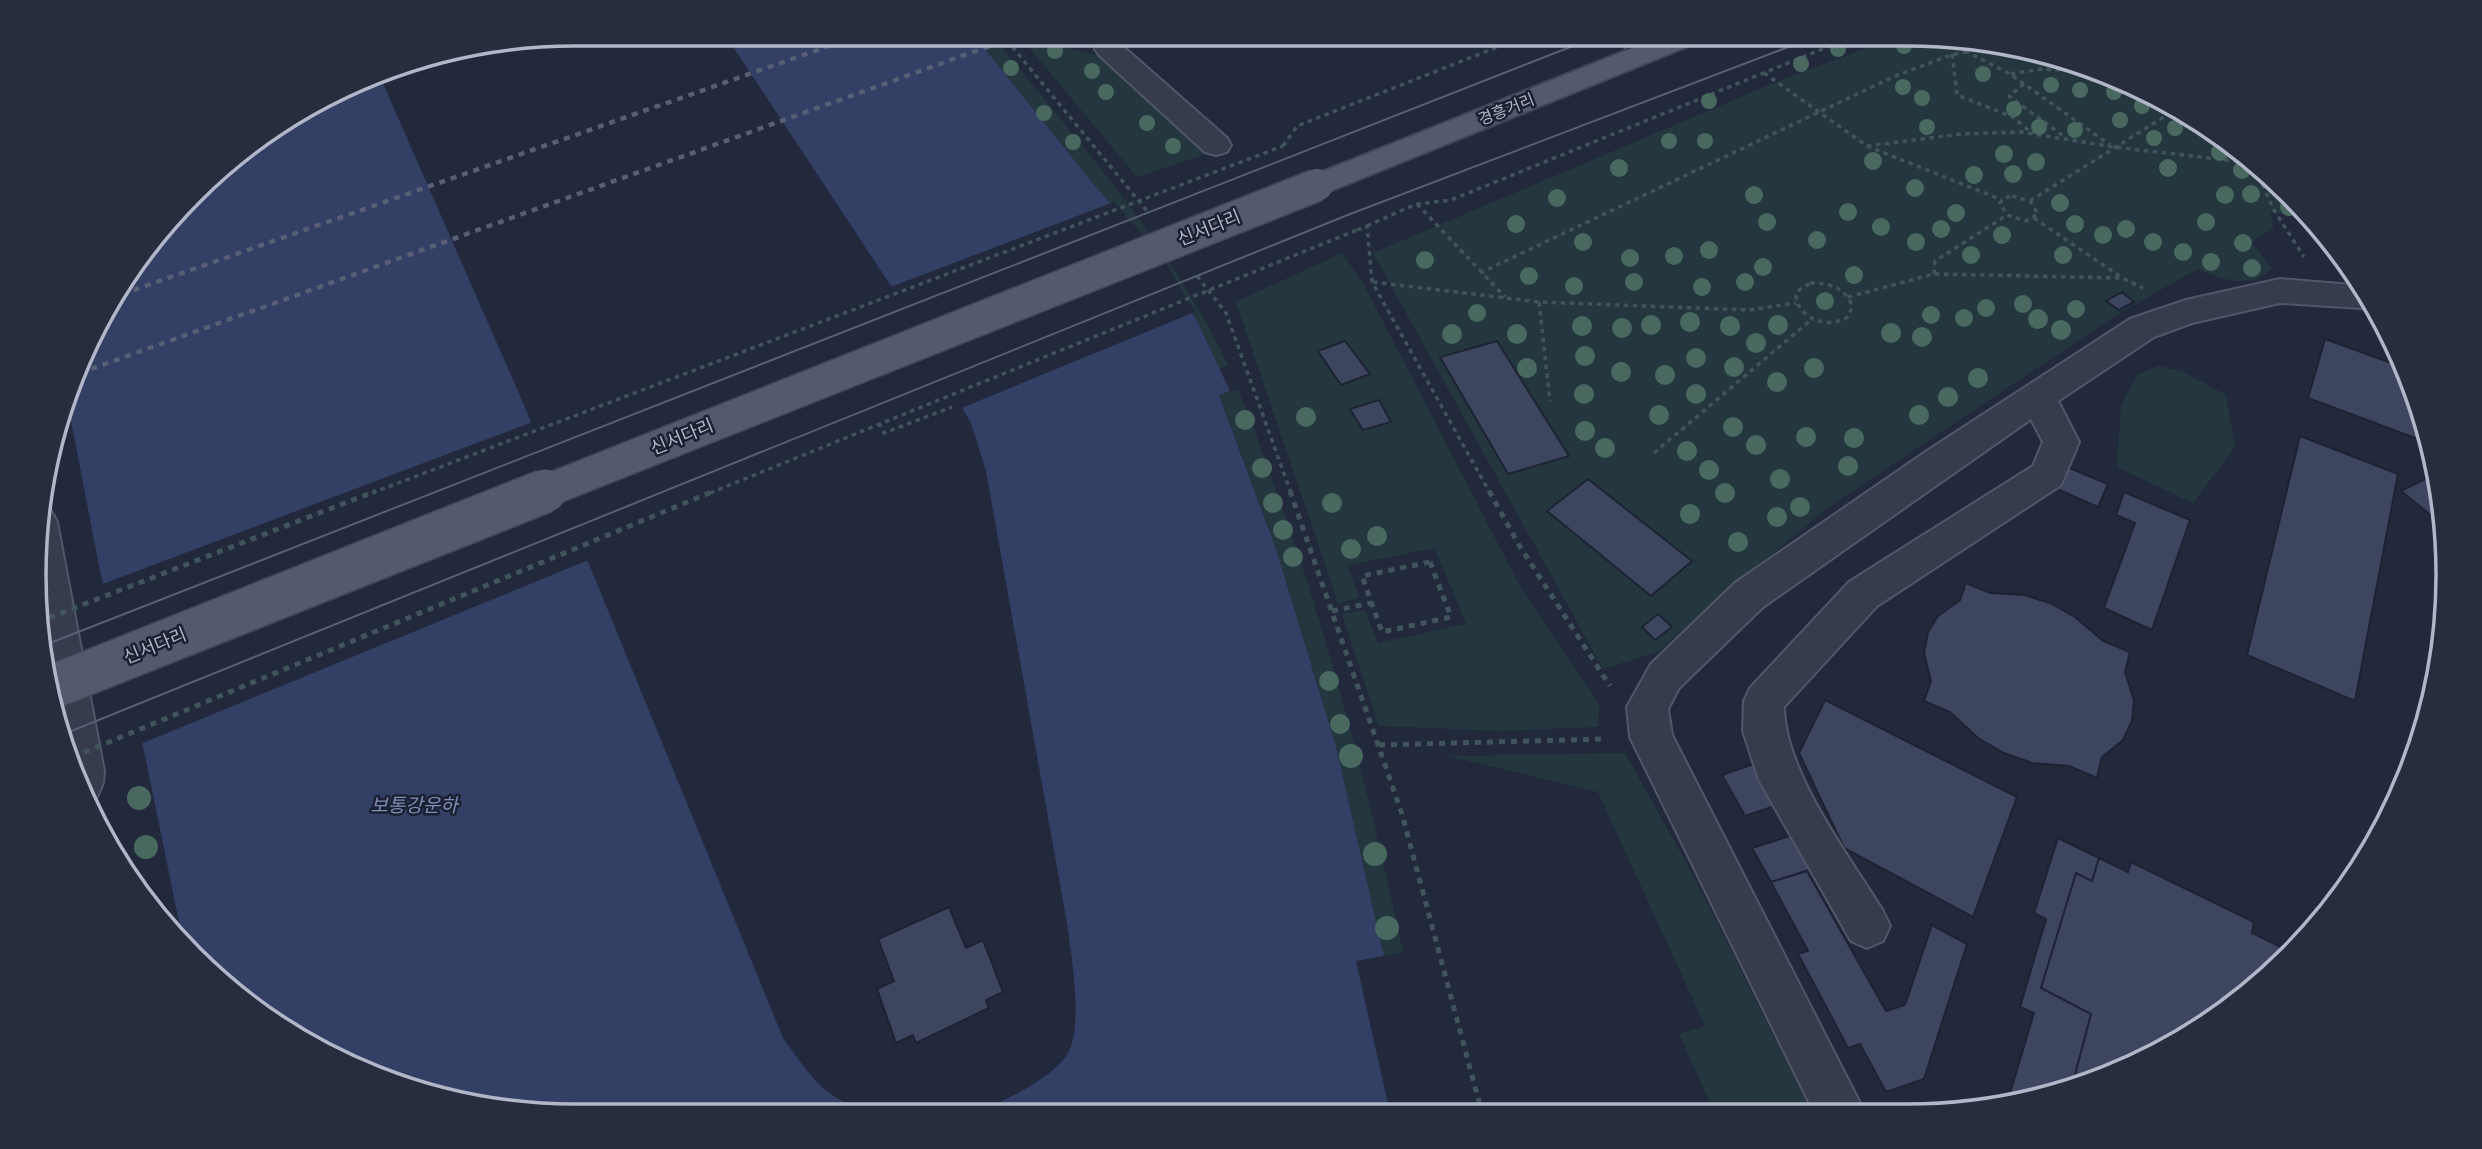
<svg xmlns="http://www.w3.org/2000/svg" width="2482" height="1149" viewBox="0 0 2482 1149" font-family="Commissioner,'Noto Sans KR',sans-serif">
  <rect width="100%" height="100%" fill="#22293d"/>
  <!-- green -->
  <path fill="#24373e" d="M 972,33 L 990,33 C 1076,139 1169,241 1228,365 L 1219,368 L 1198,323 L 1161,261 L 1096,187 Z
    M 1909,33 L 2013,44 L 2114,74 L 2208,124 L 2290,192 L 2317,224 L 2281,213 L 2270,213 L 2274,228 L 2251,242 L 2272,268 C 2251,290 2223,280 2198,269 L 2121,312 L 1826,509 L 1657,652 L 1603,669 L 1373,253 L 1786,78 Z
    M 1046,42 L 1109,59 L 1211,152 L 1137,177 L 1026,44 Z
    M 1342,253 L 1364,285 L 1521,588 L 1599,704 L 1598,727 L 1501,731 L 1379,726 L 1342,614 L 1365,610 L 1378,643 L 1466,624 L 1435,548 L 1348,565 L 1359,598 L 1338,603 L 1236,302 Z
    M 2159,366 L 2183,372 L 2226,395 L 2235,447 L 2193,503 L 2117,467 L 2121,405 L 2138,374 Z
    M 1238,390 C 1257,434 1272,480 1288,525 C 1337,666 1372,807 1403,952 L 1384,956 L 1336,747 L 1277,552 L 1219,394 Z
    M 1625,753 L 1693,875 L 1812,1112 L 1714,1112 L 1679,1034 L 1705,1026 L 1598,792 L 1448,756 Z"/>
  <!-- water -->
  <path fill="#333f64" d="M 724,33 L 972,33 L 1096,187 L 1161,261 L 1198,323 L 1230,391 L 1219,395 L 1277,552 L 1336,747 L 1384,956 L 1356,961 L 1390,1113 L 972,1114 C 998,1105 1060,1075 1070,1049 C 1082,1016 1072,963 1068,929 L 986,471 L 971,423 L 889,283 Z
    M 378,72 L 521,398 L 783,1038 C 815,1082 825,1101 881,1115 L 574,1116 L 469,1105 L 368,1075 L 218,982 L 182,937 L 146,760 L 100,571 L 68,405 L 106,304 L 218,167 L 304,106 Z"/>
  <!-- pier -->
  <path fill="#22293d" d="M 1114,202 L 1164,259 L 1195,312 L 959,409 L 888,288 Z
    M 535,421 L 591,559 L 138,745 L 100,585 Z"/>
  <!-- building -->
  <path fill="#3e455e" stroke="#1d2334" stroke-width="2" d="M 2122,292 L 2134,302 L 2119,310 L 2106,301 Z
    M 2325,339 L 2408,369 L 2431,444 L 2308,398 Z
    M 1345,341 L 1370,374 L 1341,385 L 1318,351 Z
    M 1497,341 L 1569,456 L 1508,474 L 1440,357 Z
    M 1379,400 L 1391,422 L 1363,430 L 1350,409 Z
    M 2300,436 L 2398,474 L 2355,701 L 2247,655 Z
    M 2067,467 L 2108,484 L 2098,507 L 2057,489 Z
    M 2439,472 L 2444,526 L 2401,491 Z
    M 1588,479 L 1692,561 L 1651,596 L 1547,511 Z
    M 2124,492 L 2190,520 L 2152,630 L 2104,608 L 2135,523 L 2116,515 Z
    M 1966,583 L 1990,593 L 2024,595 L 2050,603 L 2075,617 L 2103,641 L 2130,652 L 2125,672 L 2134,700 L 2132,721 L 2123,740 L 2102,757 L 2097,778 L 2069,766 L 2032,763 L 2004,753 L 1978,738 L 1950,712 L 1924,701 L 1931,681 L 1924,653 L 1928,632 L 1938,616 L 1960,600 Z
    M 1658,614 L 1672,627 L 1655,640 L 1642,627 Z
    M 1825,700 L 2017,797 L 1973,917 L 1844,848 L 1799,753 Z
    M 1753,764 L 1778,805 L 1745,816 L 1722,775 Z
    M 1793,835 L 1812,869 L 1771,882 L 1752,848 Z
    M 2058,838 L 2099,858 L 2092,881 L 2076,873 L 2041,988 L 2091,1014 L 2072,1086 L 2007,1103 L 2034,1013 L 2020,1007 L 2046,919 L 2034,913 Z
    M 2099,858 L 2128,872 L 2131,862 L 2254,922 L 2252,933 L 2289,951 L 2237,1004 L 2115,1074 L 2072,1086 L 2091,1014 L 2041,988 L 2076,873 L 2092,881 Z
    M 1807,871 L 1886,1011 L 1905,1005 L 1932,925 L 1967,944 L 1924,1079 L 1886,1092 L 1860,1044 L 1848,1048 L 1798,954 L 1808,951 L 1771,882 Z
    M 949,907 L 966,948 L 983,940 L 1003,992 L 986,1000 L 989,1008 L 916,1043 L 913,1035 L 896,1043 L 877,989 L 894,981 L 878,939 Z"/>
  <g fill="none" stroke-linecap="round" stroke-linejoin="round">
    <!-- minor casing -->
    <g stroke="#515668" stroke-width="4">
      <path id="minor" d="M 1613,33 L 1645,33 L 1663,51 L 1659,57 C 1640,62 1624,49 1613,33 Z
        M 1109,40 L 1119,43 L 1227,138 L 1231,145 L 1227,152 L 1216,155 L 1205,152 L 1099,55 L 1095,49 L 1099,43 Z
        M 2280,279 L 2364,286 L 2377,309 L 2280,303 L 2192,323 L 2154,337 L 2058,401 L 2079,442 L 2061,485 L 1877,606 L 1784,707 C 1785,773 1848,854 1883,911 L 1890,926 L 1883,941 L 1867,948 L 1851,941 L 1759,780 L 1743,731 L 1744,701 L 1750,688 L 1849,582 L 2033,466 L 2043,442 L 2031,419 L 1763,607 L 1679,688 L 1668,709 L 1672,735 L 1864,1111 L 1814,1112 L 1630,737 L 1627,707 L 1651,664 L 1735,583 L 1927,451 L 2130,319 L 2186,300 Z
        M 40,507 L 51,511 L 57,522 L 104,771 L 103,783 L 97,797 L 89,800 C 76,765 60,730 49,694 C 31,634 34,569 40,507 Z"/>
    </g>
    <!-- major casing -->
    <g stroke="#3f4556" stroke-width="4">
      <path id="major" d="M 1670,33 L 1710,33 L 1706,39 L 1328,192 L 1317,195 L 1306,192 L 1301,185 L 1306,178 Z"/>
    </g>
    <!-- path-far1 -->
    <path stroke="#42545b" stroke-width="3.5" stroke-dasharray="4.5 4.5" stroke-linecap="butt" d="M 1001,33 L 1147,211
      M 1965,51 L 2010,74 L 2110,145
      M 1952,54 L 1957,95 L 2013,117 L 2033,134
      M 1764,73 L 1867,146 L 2002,200
      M 2011,74 L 2042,69 L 2111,73
      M 2024,84 L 2009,96 L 2066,138
      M 1283,146 L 1297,126 L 1533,33
      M 1867,146 L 1961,134 L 2021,132 L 2114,147 L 2253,163
      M 2251,160 L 2274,210 L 2304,257
      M 2012,196 L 2030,201 L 2038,214 L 2026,221 L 2007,215 L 2000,203 L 2004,198 Z
      M 2030,201 L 2178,108
      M 1417,204 L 1505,297
      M 2034,218 L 2121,277
      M 1367,226 L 1416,204 L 1451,200 L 1862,33
      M 1357,230 L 1367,226 L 1372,282 L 1490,493
      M 1480,273 L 1893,77 L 1951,55 L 2007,43
      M 1934,274 L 1935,261 L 2007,215
      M 1197,276 L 1226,313 L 1291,493
      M 1373,282 L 1539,302 L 1749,310 L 1796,303
      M 1810,283 C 1829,283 1845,287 1852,306 L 1849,316 C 1831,330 1798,320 1796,296 L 1800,289 Z
      M 1848,297 L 1934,274 L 2122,278 L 2143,288
      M 1539,302 L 1550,401
      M 879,423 L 884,433 L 952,407
      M 1654,453 L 1812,319"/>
    <!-- path -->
    <path stroke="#42545b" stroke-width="5" stroke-dasharray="6 6" stroke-linecap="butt" d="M 1290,491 L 1402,814 L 1482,1113
      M 1489,491 L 1519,545 L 1610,686
      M 1430,562 L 1451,617 L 1382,632 L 1362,576 Z
      M 1332,611 L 1371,603
      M 1379,745 L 1605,739"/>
    <!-- minor -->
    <use href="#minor" fill="#363c4d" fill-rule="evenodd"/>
    <!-- major -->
    <use href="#major" fill="#545a6d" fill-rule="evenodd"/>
    <!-- tram -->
    <path stroke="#585f75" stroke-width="2" d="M 40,647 L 1606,33
      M 64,734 L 1345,216 L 1825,33"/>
    <!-- rail -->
    <path stroke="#585f75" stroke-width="4.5" stroke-dasharray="6 6" stroke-linecap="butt" d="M 111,298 L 866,33
      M 80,373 L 1026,33"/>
    <!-- major-bridge-far1 casing -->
    <g stroke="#3f4556" stroke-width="35" stroke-linecap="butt">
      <path id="major-bridge-far1" d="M 541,493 L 1317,185"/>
    </g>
    <!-- major-bridge casing -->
    <g stroke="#3f4556" stroke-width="46" stroke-linecap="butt">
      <path id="major-bridge" d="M 47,689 L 545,491"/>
    </g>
    <!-- path-bridge-far1 -->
    <path stroke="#42545b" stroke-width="3.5" stroke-dasharray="4.5 4.5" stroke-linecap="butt" d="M 372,493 L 1283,146
      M 710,493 L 1357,230"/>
    <!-- path-bridge -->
    <path stroke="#42545b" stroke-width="5" stroke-dasharray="6 6" stroke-linecap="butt" d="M 38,622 L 376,491
      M 73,757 L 714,491"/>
    <!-- major-bridge-far1 -->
    <use href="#major-bridge-far1" stroke="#545a6d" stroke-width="32"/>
    <!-- major-bridge -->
    <use href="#major-bridge" stroke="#545a6d" stroke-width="43"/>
  </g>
  <!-- trees -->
  <g fill="#486860">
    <circle cx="1904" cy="46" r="8"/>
    <circle cx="1838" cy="49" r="8"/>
    <circle cx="1055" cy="51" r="8"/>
    <circle cx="1801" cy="64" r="8"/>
    <circle cx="1011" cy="68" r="8"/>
    <circle cx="1092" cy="71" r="8"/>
    <circle cx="1983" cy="74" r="8"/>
    <circle cx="2051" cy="85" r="8"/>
    <circle cx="1903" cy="87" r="8"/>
    <circle cx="2080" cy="90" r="8"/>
    <circle cx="1106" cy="92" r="8"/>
    <circle cx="2114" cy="92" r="8"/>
    <circle cx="1922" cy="98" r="8"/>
    <circle cx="1709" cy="101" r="8"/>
    <circle cx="2142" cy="106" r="8"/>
    <circle cx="2014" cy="109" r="8"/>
    <circle cx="1044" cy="113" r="8"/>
    <circle cx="2120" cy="120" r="8"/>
    <circle cx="1147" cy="123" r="8"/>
    <circle cx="1927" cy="127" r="8"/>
    <circle cx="2039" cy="127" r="8"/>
    <circle cx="2175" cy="128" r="8"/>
    <circle cx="2075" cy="130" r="8"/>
    <circle cx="2154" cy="138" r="8"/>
    <circle cx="1669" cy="141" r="8"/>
    <circle cx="1705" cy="141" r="8"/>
    <circle cx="1073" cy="142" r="8"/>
    <circle cx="1173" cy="146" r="8"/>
    <circle cx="2220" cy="152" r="9"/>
    <circle cx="2004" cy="154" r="9"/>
    <circle cx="1873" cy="161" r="9"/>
    <circle cx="2036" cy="162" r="9"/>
    <circle cx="1619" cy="168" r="9"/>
    <circle cx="2168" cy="168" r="9"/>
    <circle cx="2242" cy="170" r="9"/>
    <circle cx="2013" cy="174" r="9"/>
    <circle cx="1974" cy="175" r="9"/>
    <circle cx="1915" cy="188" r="9"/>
    <circle cx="2251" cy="194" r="9"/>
    <circle cx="1754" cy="195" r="9"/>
    <circle cx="2225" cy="195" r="9"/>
    <circle cx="1557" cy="198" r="9"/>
    <circle cx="2060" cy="203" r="9"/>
    <circle cx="2289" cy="207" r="9"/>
    <circle cx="1848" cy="212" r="9"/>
    <circle cx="1956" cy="213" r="9"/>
    <circle cx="1767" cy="222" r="9"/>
    <circle cx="2206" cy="222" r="9"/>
    <circle cx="1516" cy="224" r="9"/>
    <circle cx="2075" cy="224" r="9"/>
    <circle cx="1881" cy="227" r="9"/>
    <circle cx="1941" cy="229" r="9"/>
    <circle cx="2126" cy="229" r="9"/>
    <circle cx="2002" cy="235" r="9"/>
    <circle cx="2103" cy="235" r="9"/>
    <circle cx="1817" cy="240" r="9"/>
    <circle cx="1583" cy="242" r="9"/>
    <circle cx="1916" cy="242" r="9"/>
    <circle cx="2153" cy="242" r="9"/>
    <circle cx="2243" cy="243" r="9"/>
    <circle cx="1709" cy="250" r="9"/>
    <circle cx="2183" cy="252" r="9"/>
    <circle cx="1971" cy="255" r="9"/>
    <circle cx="2063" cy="255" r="9"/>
    <circle cx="1674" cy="256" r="9"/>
    <circle cx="1630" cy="258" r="9"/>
    <circle cx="1425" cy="260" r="9"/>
    <circle cx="2211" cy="262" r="9"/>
    <circle cx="1763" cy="267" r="9"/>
    <circle cx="2252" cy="268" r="9"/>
    <circle cx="1854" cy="275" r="9"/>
    <circle cx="1529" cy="276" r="9"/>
    <circle cx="1634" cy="282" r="9"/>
    <circle cx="1745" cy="282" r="9"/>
    <circle cx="1574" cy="286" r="9"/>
    <circle cx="1702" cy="287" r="9"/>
    <circle cx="1825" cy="301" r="9"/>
    <circle cx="2023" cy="304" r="9"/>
    <circle cx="1986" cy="308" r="9"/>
    <circle cx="2076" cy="309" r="9"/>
    <circle cx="1477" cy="313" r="9"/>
    <circle cx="1931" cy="315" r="9"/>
    <circle cx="1964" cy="318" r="9"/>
    <circle cx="2038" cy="319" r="10"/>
    <circle cx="1690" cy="322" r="10"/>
    <circle cx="1651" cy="325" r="10"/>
    <circle cx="1778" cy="325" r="10"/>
    <circle cx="1582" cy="326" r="10"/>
    <circle cx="1730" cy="326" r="10"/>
    <circle cx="1622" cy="328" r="10"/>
    <circle cx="2061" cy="330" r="10"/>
    <circle cx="1891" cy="333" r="10"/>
    <circle cx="1452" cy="334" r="10"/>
    <circle cx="1517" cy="334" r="10"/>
    <circle cx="1922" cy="337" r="10"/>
    <circle cx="1756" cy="343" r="10"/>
    <circle cx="1585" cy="356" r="10"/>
    <circle cx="1696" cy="358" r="10"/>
    <circle cx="1734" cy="367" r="10"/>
    <circle cx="1527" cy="368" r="10"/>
    <circle cx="1814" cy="368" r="10"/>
    <circle cx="1621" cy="372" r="10"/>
    <circle cx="1665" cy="375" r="10"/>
    <circle cx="1978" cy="378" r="10"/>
    <circle cx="1777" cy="382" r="10"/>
    <circle cx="1584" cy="394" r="10"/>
    <circle cx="1696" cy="394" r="10"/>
    <circle cx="1948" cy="397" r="10"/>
    <circle cx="1659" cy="415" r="10"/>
    <circle cx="1919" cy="415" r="10"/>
    <circle cx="1306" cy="417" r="10"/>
    <circle cx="1245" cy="420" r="10"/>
    <circle cx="1733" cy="427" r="10"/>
    <circle cx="1585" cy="431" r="10"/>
    <circle cx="1806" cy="437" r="10"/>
    <circle cx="1854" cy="438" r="10"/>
    <circle cx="1756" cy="445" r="10"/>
    <circle cx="1605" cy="448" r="10"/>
    <circle cx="1687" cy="451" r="10"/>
    <circle cx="1848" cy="466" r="10"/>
    <circle cx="1262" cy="468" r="10"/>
    <circle cx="1709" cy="470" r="10"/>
    <circle cx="1780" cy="479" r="10"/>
    <circle cx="1725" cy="493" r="10"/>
    <circle cx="1273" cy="503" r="10"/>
    <circle cx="1332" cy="503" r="10"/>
    <circle cx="1800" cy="507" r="10"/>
    <circle cx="1690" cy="514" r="10"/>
    <circle cx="1777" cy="517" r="10"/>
    <circle cx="1283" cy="530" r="10"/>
    <circle cx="1377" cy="536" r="10"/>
    <circle cx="1738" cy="542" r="10"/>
    <circle cx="1351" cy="549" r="10"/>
    <circle cx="1293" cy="557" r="10"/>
    <circle cx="1329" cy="681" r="10"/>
    <circle cx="1340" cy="724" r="10"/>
    <circle cx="1351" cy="756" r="12"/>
    <circle cx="139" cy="798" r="12"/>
    <circle cx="146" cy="847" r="12"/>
    <circle cx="1375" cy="854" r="12"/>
    <circle cx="1387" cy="928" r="12"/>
  </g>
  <g text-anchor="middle" stroke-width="5" stroke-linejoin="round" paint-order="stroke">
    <!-- far-street labels -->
    <g font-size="16" fill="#b1b6c9" stroke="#1b2132">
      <text transform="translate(1506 109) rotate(-22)" y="6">경흥거리</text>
    </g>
    <!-- street labels -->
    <g font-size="18" fill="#b1b6c9" stroke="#1b2132">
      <text transform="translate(1209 228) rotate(-22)" y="6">신서다리</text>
      <text transform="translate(682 437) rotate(-22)" y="6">신서다리</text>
      <text transform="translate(155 646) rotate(-22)" y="6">신서다리</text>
    </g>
    <!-- water labels -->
    <g font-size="19" font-style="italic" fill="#808db7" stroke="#1b2132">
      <text x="414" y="812">보통강운하</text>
    </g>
  </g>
  <!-- crop -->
  <path d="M0 0H2482V1149H0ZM575 46H1907A529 529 0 0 1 2436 575V575A529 529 0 0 1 1907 1104H575A529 529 0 0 1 46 575V575A529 529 0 0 1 575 46Z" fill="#272d3e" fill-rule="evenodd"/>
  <path fill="none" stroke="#b1b6c9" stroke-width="3.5" d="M575 46H1907A529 529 0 0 1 2436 575V575A529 529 0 0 1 1907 1104H575A529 529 0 0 1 46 575V575A529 529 0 0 1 575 46Z"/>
</svg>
